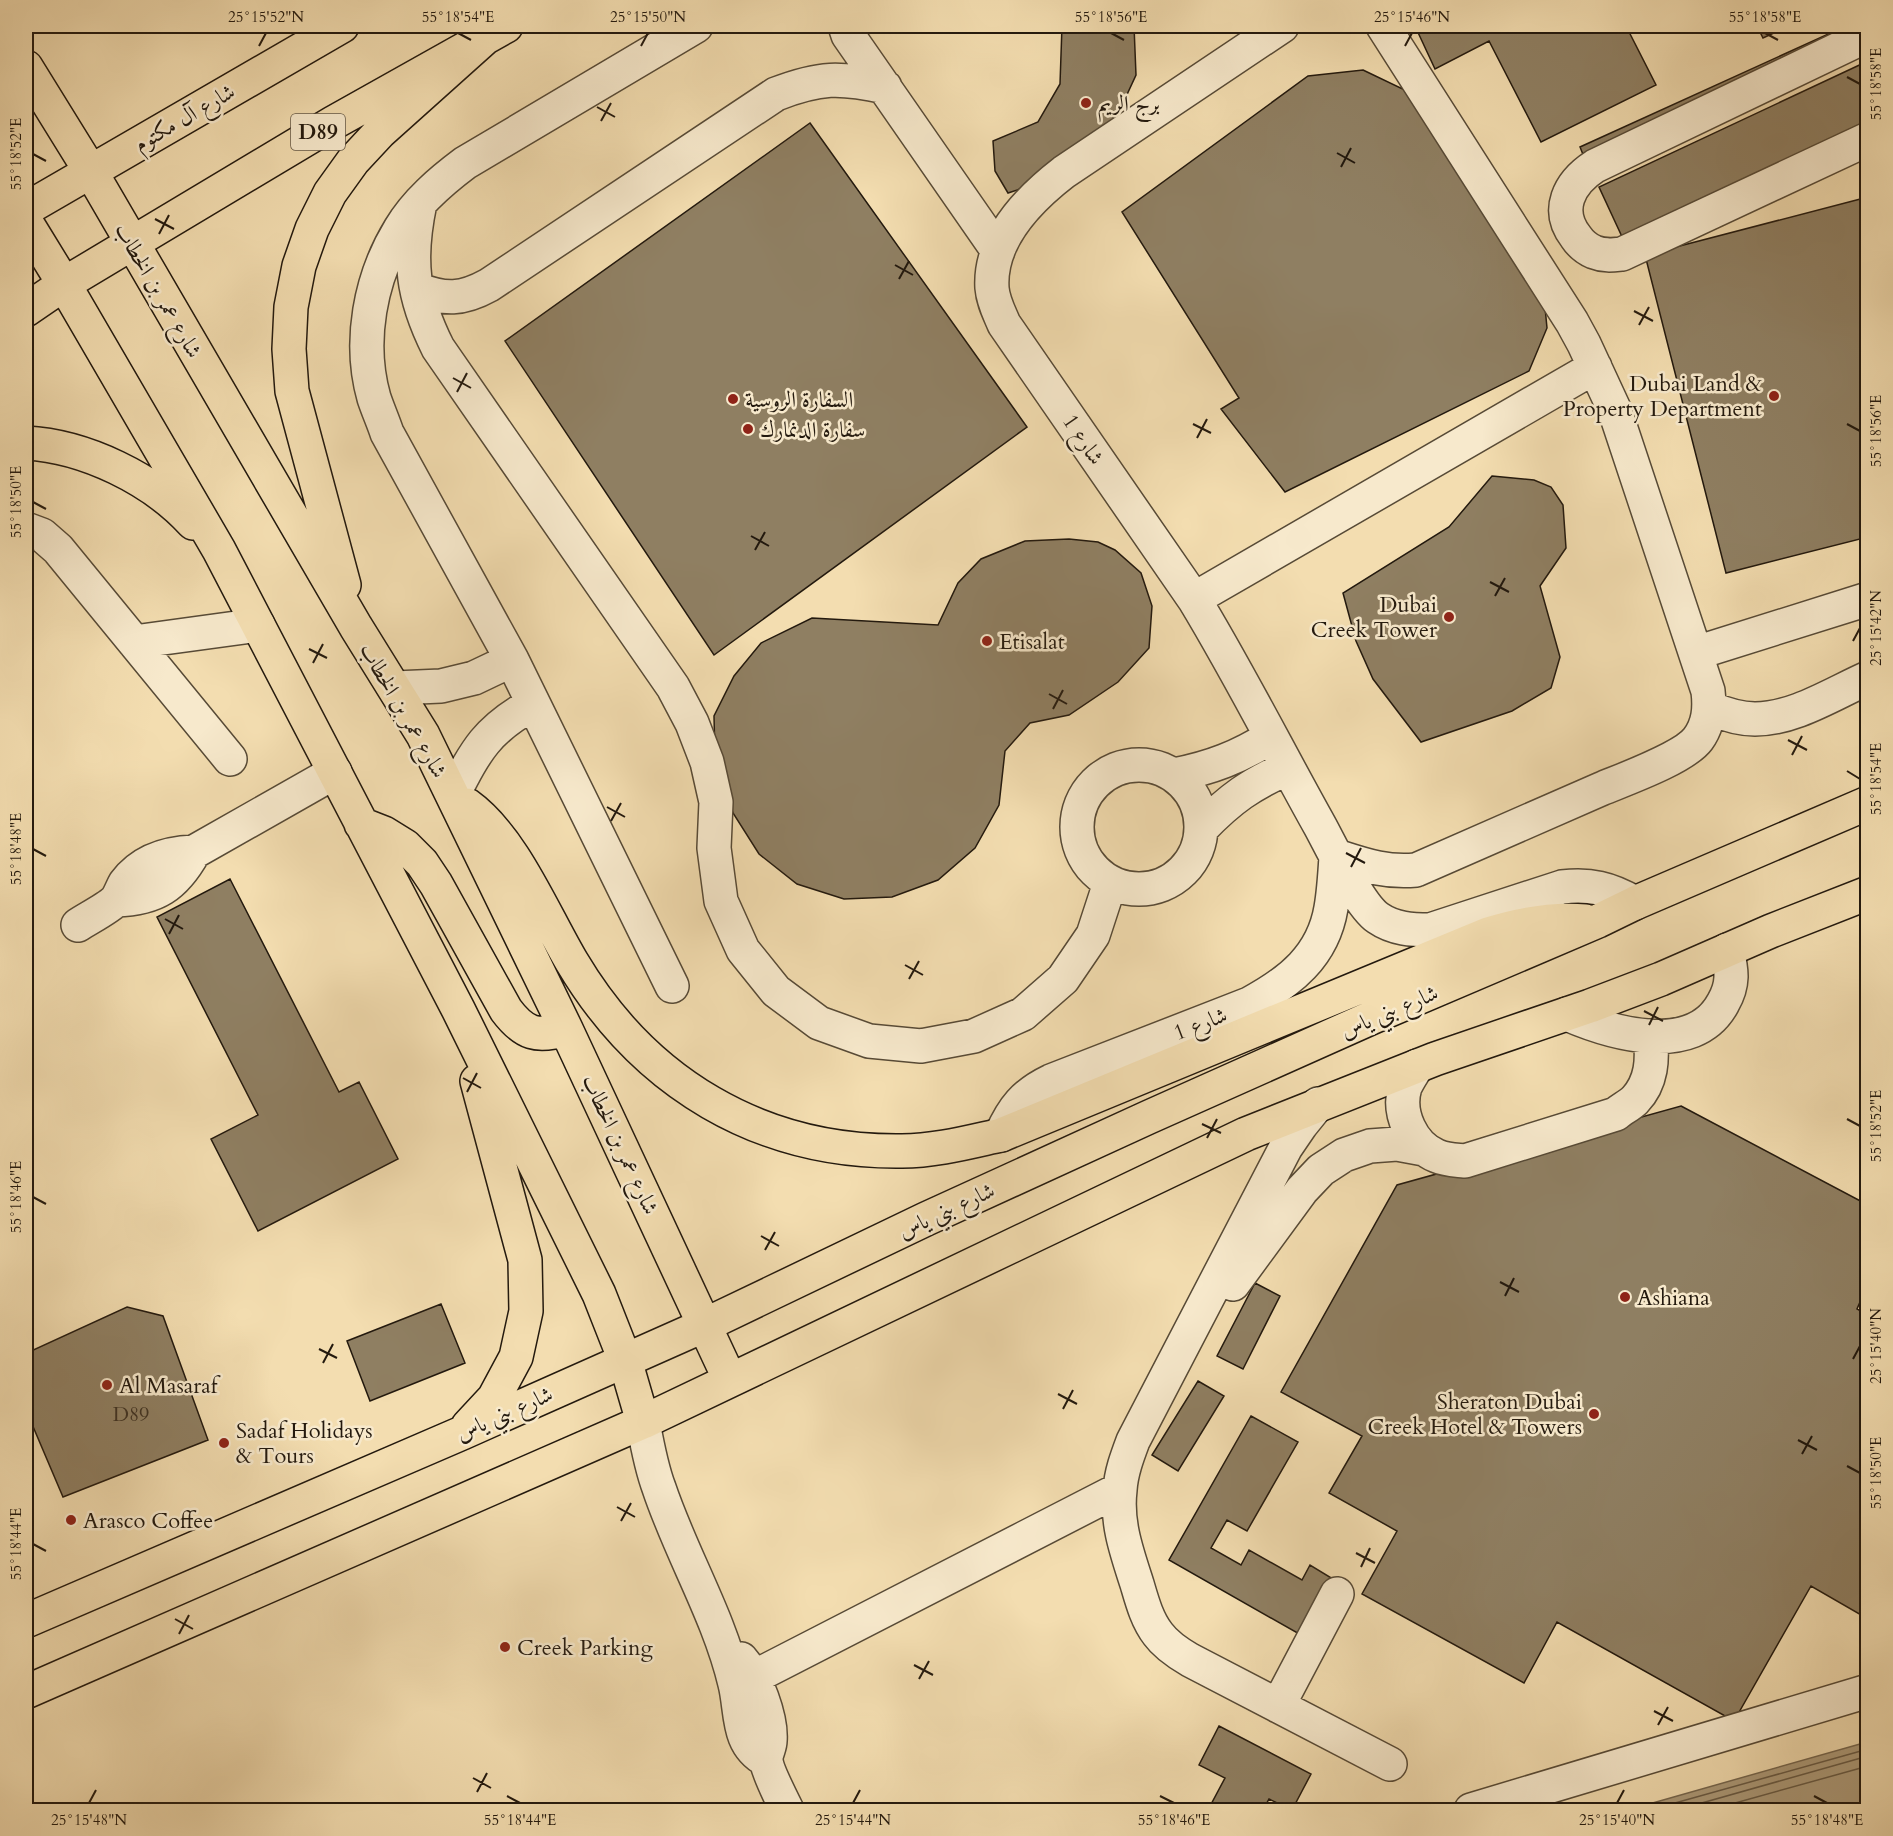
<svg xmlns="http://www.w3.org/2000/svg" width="1893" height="1836" viewBox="0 0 1893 1836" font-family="Cardo,Amiri,serif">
  <rect width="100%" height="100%" fill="#f3ddb0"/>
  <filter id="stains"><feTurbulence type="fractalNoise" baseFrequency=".00333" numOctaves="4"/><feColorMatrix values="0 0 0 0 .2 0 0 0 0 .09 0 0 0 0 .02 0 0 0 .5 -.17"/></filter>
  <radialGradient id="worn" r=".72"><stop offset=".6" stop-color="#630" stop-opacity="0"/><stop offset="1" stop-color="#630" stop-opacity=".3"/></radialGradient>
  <!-- water -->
  <path fill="#ac9a79" stroke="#75664e" stroke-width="1.5" d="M 1867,1742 L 1867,1810 L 1628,1810 Z"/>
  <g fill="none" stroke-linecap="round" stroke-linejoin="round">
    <!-- shore -->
    <path stroke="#685a44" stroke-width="1.5" d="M 1650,1810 L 1868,1749
      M 1677,1810 L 1868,1756
      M 1710,1810 L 1868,1766"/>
  </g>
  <!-- building -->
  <path fill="#8f7f62" stroke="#23190e" stroke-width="1.5" d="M 1062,26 L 1134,26 L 1136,75 L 1105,142 L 1053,178 L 1008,193 L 995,171 L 993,141 L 1038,122 L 1060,84 Z
    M 1415,26 L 1626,26 L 1656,85 L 1541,142 L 1489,41 L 1435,69 Z
    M 1757,26 L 1789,26 L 1763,38 Z
    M 1846,26 L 1868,26 L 1586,162 L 1580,147 Z
    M 1868,61 L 1868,126 L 1624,241 L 1599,187 Z
    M 1363,70 L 1407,91 L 1543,287 L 1547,328 L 1529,371 L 1285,492 L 1221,409 L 1239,398 L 1122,212 L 1308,76 Z
    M 810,123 L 1027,427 L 714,655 L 505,341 Z
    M 1868,197 L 1868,537 L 1726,573 L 1645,255 Z
    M 1492,476 L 1534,480 L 1551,487 L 1563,505 L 1566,548 L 1540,586 L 1560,657 L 1551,688 L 1512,711 L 1421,742 L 1373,679 L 1356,641 L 1343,593 L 1449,527 Z
    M 1069,539 L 1098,542 L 1115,550 L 1141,573 L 1152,606 L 1149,648 L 1118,682 L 1069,715 L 1030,723 L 1005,751 L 999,805 L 975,848 L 938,880 L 892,897 L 844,899 L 797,884 L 759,854 L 733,813 L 715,758 L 714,716 L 734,676 L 761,643 L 812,618 L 938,625 L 958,583 L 981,559 L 1025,541 Z
    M 230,879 L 339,1092 L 359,1082 L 398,1159 L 258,1231 L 211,1139 L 258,1115 L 157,917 Z
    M 1681,1106 L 1868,1205 L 1868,1284 L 1857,1309 L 1868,1315 L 1868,1619 L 1811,1586 L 1734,1721 L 1557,1622 L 1524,1683 L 1362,1594 L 1397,1531 L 1329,1493 L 1362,1436 L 1281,1392 L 1397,1185 Z
    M 1255,1283 L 1280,1296 L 1243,1369 L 1217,1356 Z
    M 441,1304 L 465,1363 L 370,1401 L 347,1341 Z
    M 127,1307 L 163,1316 L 208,1440 L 63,1497 L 26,1410 L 26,1361 L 31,1351 Z
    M 1198,1381 L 1224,1396 L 1178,1471 L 1152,1455 Z
    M 1251,1416 L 1298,1442 L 1247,1531 L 1227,1520 L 1211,1548 L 1241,1565 L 1249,1550 L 1302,1580 L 1310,1565 L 1333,1579 L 1301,1635 L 1169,1560 Z
    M 1219,1726 L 1311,1774 L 1292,1810 L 1269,1799 L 1263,1810 L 1208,1810 L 1225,1778 L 1199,1765 Z"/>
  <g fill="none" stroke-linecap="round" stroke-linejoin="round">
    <!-- minor casing -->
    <g stroke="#574a36" stroke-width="36">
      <path id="minor" d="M 845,26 L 848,35 L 998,251
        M 1282,26 L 1064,172 C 1029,199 989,240 992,288 C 993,301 999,312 1004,324 L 1194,599 C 1239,673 1278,751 1320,826 C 1332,848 1359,905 1378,918 C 1394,929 1412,930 1430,930 L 1562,887 C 1591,884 1609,888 1635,903
        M 1868,35 L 1595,166 C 1569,183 1555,210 1576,237 C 1580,243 1587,249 1594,252 C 1604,256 1612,255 1622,254 L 1868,139
        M 420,203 C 408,260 412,296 438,348 L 673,687 L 692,723 L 707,762 L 716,802 L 714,848 L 721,901 L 743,950 L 776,991 L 819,1023 L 869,1041 L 921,1046 L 974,1036 L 1023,1014 L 1063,979 L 1093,935 L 1110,883
        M 417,289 C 445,300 462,300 489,285 L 776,94 C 820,77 840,77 885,87
        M 26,529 L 42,535 L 58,549 L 230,759
        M 1194,599 L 1595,367
        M 134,642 L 258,625
        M 1696,653 L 1868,599
        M 395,688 L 441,686 L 474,678 L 512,660
        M 1710,708 C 1724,714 1739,719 1755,719 C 1794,719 1832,694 1868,678
        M1077 827a62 62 0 1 1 124 0a62 62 0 1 1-124 0Z
        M 1174,775 C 1211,768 1239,757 1271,737
        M 453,795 C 476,750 487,729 533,704
        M 1202,828 C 1230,799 1251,784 1288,768
        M 1336,856 C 1364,865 1386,873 1416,870 C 1478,843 1540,816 1601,789 C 1625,779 1684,758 1698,739 C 1709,724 1710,708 1708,691 L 1615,411 L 1584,344 L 1572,322 L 1383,26
        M 116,900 C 156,899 175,886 194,852
        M 78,925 C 87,919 110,907 116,900 C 120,895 122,888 125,883 C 142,860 167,853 194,852 L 335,772
        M 672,986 L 512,660 L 387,433 C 383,421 378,410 374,398 C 358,342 370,278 400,229 C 416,202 441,181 465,163 L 696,26
        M 1567,1014 C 1611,1033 1694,1058 1723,1003 C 1734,984 1732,971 1727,950
        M 1417,1066 C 1413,1073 1408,1080 1405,1087 C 1397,1113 1412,1146 1437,1156 C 1446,1160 1456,1160 1465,1161 L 1616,1114 C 1622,1109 1630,1105 1635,1100 C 1652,1082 1653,1059 1650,1036
        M 1318,1104 L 1301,1125 L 1286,1147 L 1133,1441 C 1127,1457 1121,1473 1120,1490 C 1116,1523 1127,1553 1137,1584 C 1142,1601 1147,1620 1158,1634 C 1166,1645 1178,1653 1190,1660 L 1390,1764
        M 1001,1135 C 1013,1108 1024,1094 1051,1081 L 1249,1004 C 1290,982 1323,956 1331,908 C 1334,891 1335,873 1336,856
        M 1233,1284 L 1302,1190 L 1321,1170 L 1344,1155 L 1370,1146 L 1397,1144 L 1424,1149
        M 643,1422 C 647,1444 651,1467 659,1488 C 681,1554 719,1616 735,1684 C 742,1712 736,1744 766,1760
        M 741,1659 C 756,1676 772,1718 770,1741 C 770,1747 766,1753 766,1759 C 766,1768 782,1800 787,1810
        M 754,1677 L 1120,1489
        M 1278,1706 L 1337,1594
        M 1471,1810 L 1868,1691"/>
    </g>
    <!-- major casing -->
    <g stroke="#23190e" stroke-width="36">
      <path id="major" d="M 26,67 L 91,172 L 356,627 L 423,735 L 566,1029 L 730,1380
        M 26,209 L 342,26
        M 26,222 L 64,284 L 219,550 L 458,1009 L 599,1294 L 625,1360 L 643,1422
        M 26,310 L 64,284 L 333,123 L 506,26
        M 26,443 C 85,446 153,479 193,523
        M 344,585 L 292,391 L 289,349 L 291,307 L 299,266 L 312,229 L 330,193 L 353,161 L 380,132 L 486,37
        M 467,805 C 513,838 543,913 572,962 C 644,1083 760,1153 902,1151 C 936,1151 969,1142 1001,1135 L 1488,934 C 1520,924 1551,918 1585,921
        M 361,824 L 384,833 L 405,846 L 422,863 L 436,884 L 506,1010 C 524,1034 537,1038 566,1029
        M 468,1426 L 494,1398 L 516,1357 L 526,1311 L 525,1260 L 477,1081
        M 26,1621 L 462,1433 L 705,1325 L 926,1219 L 1149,1117 L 1373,1017 L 1598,921 L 1635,903 L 1868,803
        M 26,1692 L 643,1422 L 1246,1134 L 1435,1059 L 1590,1006 L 1661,979 L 1771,931 L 1868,893"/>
    </g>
    <!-- minor -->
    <use href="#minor" stroke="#f7e9cc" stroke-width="33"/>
    <!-- major -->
    <use href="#major" stroke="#f3ddb0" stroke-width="33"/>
  </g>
  <!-- ticks -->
  <path fill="none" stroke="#23190e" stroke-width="2" d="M 458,33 L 471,40M 1111,33 L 1124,40M 1765,33 L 1778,40M 259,46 L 266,33M 641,46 L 648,33M 1405,46 L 1412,33M 1847,77 L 1860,84M 597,107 L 615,117M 601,121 L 611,103M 1337,153 L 1355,163M 33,154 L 46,161M 1341,167 L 1351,148M 155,219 L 174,229M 159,234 L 169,215M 895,265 L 913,275M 899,279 L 909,261M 1634,311 L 1653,321M 1639,325 L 1649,307M 453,378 L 471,388M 457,392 L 467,373M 1193,424 L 1211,433M 1847,424 L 1860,431M 1197,438 L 1207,419M 33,502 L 46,509M 751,536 L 769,546M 755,550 L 765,532M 1490,582 L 1509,592M 1495,596 L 1505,578M 1853,641 L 1860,628M 309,649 L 327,658M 313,663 L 323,644M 1049,694 L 1067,704M 1053,709 L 1063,690M 1788,740 L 1807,750M 1792,755 L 1802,736M 1847,771 L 1860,779M 607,807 L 625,817M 611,821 L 621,803M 33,849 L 46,856M 1346,853 L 1365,863M 1351,867 L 1361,848M 165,919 L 183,929M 169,934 L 179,915M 905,965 L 923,975M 909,979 L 919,961M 1644,1011 L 1663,1021M 1649,1025 L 1658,1007M 463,1078 L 481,1088M 467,1092 L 477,1073M 1847,1119 L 1860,1126M 1202,1124 L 1221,1133M 1207,1138 L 1217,1119M 33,1197 L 46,1204M 761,1236 L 779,1246M 765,1250 L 775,1232M 1500,1282 L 1519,1292M 1505,1296 L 1514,1278M 319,1349 L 337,1358M 1853,1359 L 1860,1346M 323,1363 L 333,1344M 1058,1394 L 1077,1404M 1063,1409 L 1073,1390M 1798,1440 L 1817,1450M 1802,1454 L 1812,1436M 1847,1466 L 1860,1473M 617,1507 L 635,1517M 621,1521 L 631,1503M 33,1544 L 46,1551M 1356,1553 L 1375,1563M 1361,1567 L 1370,1548M 175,1619 L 193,1629M 179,1634 L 189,1615M 914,1665 L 933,1675M 919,1679 L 929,1661M 1654,1711 L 1673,1721M 1658,1725 L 1668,1707M 473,1778 L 491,1788M 477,1792 L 487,1773M 507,1796 L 520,1803M 1160,1796 L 1174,1803M 1814,1796 L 1827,1803M 89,1803 L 96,1790M 853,1803 L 860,1790M 1617,1803 L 1624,1790"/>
  <!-- markers -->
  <g fill="#8f2418" stroke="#f7e9cc" stroke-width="2">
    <circle cx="1086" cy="103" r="6"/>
    <circle cx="1774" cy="396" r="6"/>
    <circle cx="733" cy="399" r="6"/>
    <circle cx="748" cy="429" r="6"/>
    <circle cx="1449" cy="617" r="6"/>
    <circle cx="987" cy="641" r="6"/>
    <circle cx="1625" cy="1297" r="6"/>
    <circle cx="107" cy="1385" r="6"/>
    <circle cx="1594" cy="1414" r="6"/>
    <circle cx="224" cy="1443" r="6"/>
    <circle cx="71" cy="1520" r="6"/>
    <circle cx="505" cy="1647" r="6"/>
  </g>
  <g text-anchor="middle" stroke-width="5" stroke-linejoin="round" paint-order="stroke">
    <!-- number labels -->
    <g font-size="20" fill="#3e3223">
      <text x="131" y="1421">D89</text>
    </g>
    <!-- shield labels -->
    <rect fill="#f7e9cc" stroke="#635747" stroke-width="1.5" x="291" y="114" width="54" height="36" rx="4.5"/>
    <g font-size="21" font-weight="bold" fill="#23190e">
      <text x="318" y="139">D89</text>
    </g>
    <!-- poi labels -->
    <g font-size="22" fill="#23190e" stroke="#f7e9cc" text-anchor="start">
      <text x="1098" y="111">برج الريم</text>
      <text x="1762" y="391" text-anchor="end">Dubai Land &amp;<tspan x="1762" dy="25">Property Department</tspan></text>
      <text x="745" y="407">السفارة الروسية</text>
      <text x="760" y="437">سفارة الدنمارك</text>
      <text x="1437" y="612" text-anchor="end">Dubai<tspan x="1437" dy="25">Creek Tower</tspan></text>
      <text x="999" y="649">Etisalat</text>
      <text x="1637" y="1305">Ashiana</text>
      <text x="119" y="1393">Al Masaraf</text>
      <text x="1582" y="1409" text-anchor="end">Sheraton Dubai<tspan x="1582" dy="25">Creek Hotel &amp; Towers</tspan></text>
      <text x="236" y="1438">Sadaf Holidays<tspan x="236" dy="25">&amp; Tours</tspan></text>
      <text x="83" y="1528">Arasco Coffee</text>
      <text x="517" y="1655">Creek Parking</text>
    </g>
    <!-- street labels -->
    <g font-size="22" fill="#23190e" stroke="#f7e9cc">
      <text transform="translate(184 117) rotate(-30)" y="8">شارع آل مكتوم</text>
      <text transform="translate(159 290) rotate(60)" y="8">شارع عمر بن الخطاب</text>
      <text transform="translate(1084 439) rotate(56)" y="8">شارع 1</text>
      <text transform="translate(404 710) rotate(60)" y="8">شارع عمر بن الخطاب</text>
      <text transform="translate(1389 1011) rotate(-23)" y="8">شارع بني ياس</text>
      <text transform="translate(1200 1023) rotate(-21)" y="8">شارع 1</text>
      <text transform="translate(621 1144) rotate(65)" y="8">شارع عمر بن الخطاب</text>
      <text transform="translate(946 1210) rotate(-25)" y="8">شارع بني ياس</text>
      <text transform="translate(504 1413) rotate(-24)" y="8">شارع بني ياس</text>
    </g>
  </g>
  <!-- margin -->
  <rect width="1893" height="1836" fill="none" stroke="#f3ddb0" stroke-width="66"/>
  <rect x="33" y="33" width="1827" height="1770" fill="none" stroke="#23190e" stroke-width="2"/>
  <g font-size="15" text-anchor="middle" fill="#23190e">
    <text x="266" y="22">25°15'52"N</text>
    <text x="458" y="22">55°18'54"E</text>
    <text x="648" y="22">25°15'50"N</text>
    <text x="1111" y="22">55°18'56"E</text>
    <text x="1412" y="22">25°15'46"N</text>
    <text x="1765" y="22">55°18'58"E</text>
    <text transform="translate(1876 84) rotate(-90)" y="5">55°18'58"E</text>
    <text transform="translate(16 154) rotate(-90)" y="5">55°18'52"E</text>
    <text transform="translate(1876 431) rotate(-90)" y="5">55°18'56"E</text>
    <text transform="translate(16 502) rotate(-90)" y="5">55°18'50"E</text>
    <text transform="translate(1876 628) rotate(-90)" y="5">25°15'42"N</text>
    <text transform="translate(1876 779) rotate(-90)" y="5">55°18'54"E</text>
    <text transform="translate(16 849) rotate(-90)" y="5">55°18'48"E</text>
    <text transform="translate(1876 1126) rotate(-90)" y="5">55°18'52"E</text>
    <text transform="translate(16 1197) rotate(-90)" y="5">55°18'46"E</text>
    <text transform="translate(1876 1346) rotate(-90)" y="5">25°15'40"N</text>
    <text transform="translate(1876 1473) rotate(-90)" y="5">55°18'50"E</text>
    <text transform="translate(16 1544) rotate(-90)" y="5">55°18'44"E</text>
    <text x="89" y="1825">25°15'48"N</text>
    <text x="520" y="1825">55°18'44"E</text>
    <text x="853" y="1825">25°15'44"N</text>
    <text x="1174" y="1825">55°18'46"E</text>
    <text x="1617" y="1825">25°15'40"N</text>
    <text x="1827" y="1825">55°18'48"E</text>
  </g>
  <rect width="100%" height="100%" filter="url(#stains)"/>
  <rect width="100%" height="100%" fill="url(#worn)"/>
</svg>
